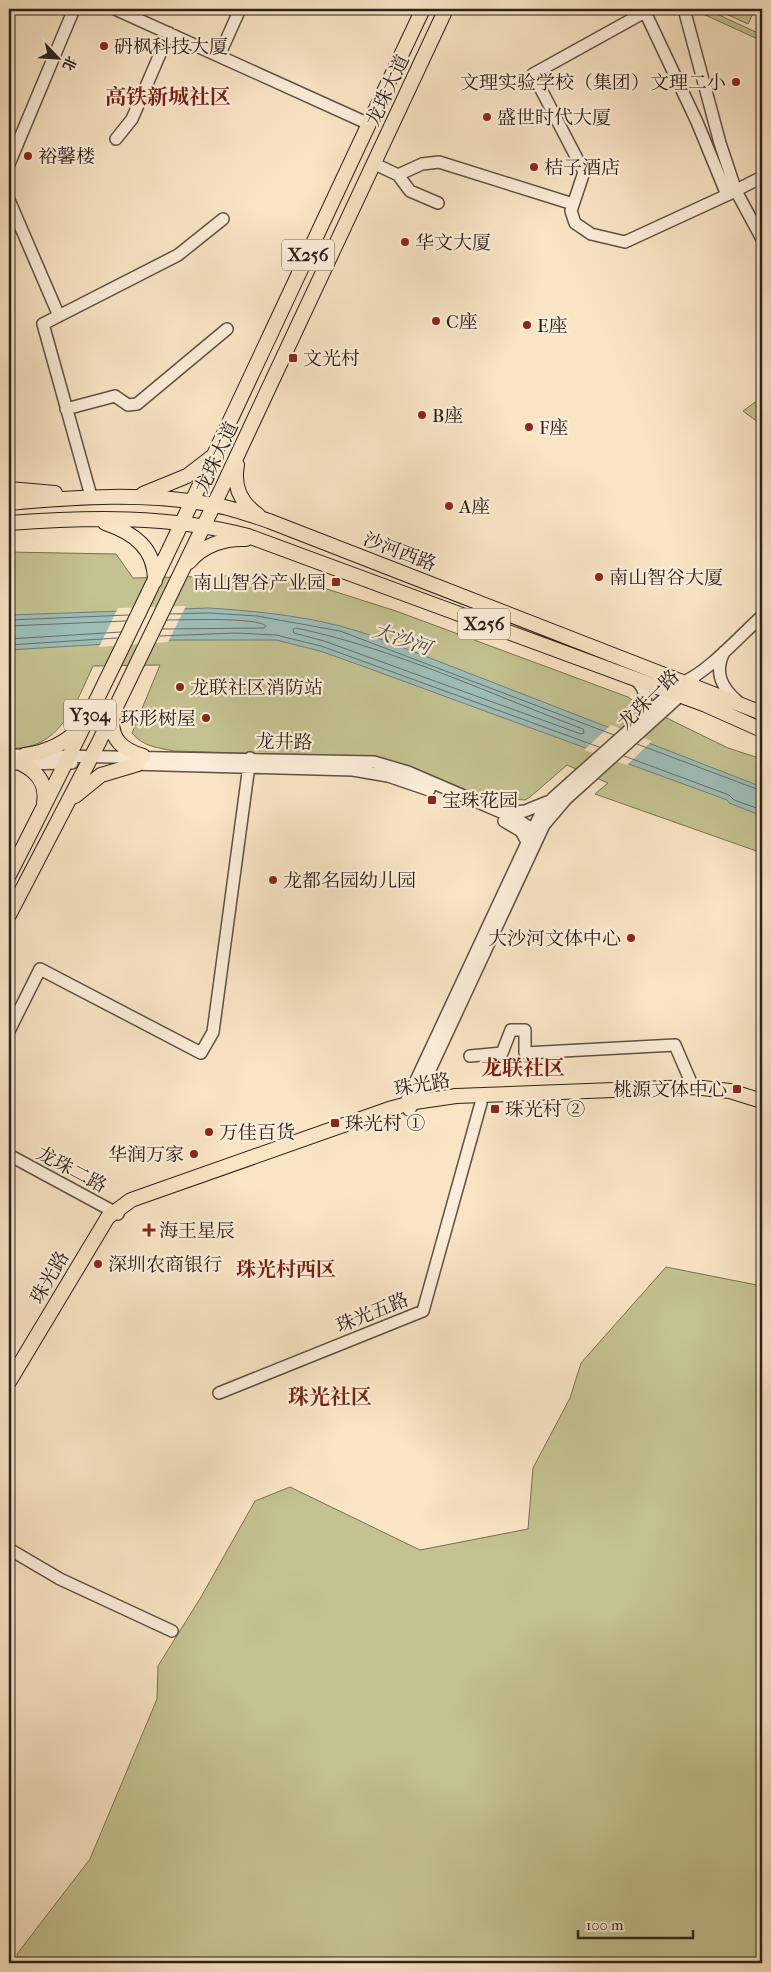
<svg xmlns="http://www.w3.org/2000/svg" width="771" height="1972" viewBox="0 0 771 1972" font-family="'IM FELL French Canon','Noto Serif SC',serif">
  <rect width="100%" height="100%" fill="#f9e4c4"/>
  <filter id="stains"><feTurbulence type="fractalNoise" baseFrequency=".004" numOctaves="4"/><feColorMatrix values="0 0 0 0 .2 0 0 0 0 .09 0 0 0 0 .02 0 0 0 .5 -.17"/></filter>
  <radialGradient id="worn" r=".72"><stop offset=".6" stop-color="#630" stop-opacity="0"/><stop offset="1" stop-color="#630" stop-opacity=".3"/></radialGradient>
  <!-- green -->
  <path fill="#c3c290" stroke="#787155" d="M 698,9 L 706,9 L 762,35 L 762,41 L 703,14 Z
    M 715,9 L 755,9 L 748,24 Z
    M 762,397 L 762,425 L 743,411 Z
    M 9,552 L 116,554 L 133,578 L 223,576 L 275,577 L 311,584 L 396,611 L 628,697 L 636,703 L 728,748 L 762,759 L 762,853 L 595,794 L 608,783 L 567,765 L 530,797 L 525,800 L 513,799 L 501,804 L 413,768 L 370,757 L 174,751 C 158,748 142,746 132,733 L 160,665 L 93,666 C 76,703 59,752 9,748 Z
    M 666,1267 L 762,1286 L 762,1963 L 20,1963 L 17,1954 L 90,1859 L 157,1699 L 158,1666 L 201,1597 L 255,1501 L 290,1487 L 420,1550 L 528,1529 L 533,1468 L 570,1398 L 581,1363 Z"/>
  <!-- water -->
  <path fill="#9ebeb9" stroke="#707f79" d="M 209,608 C 253,611 297,615 340,626 C 360,631 380,639 399,646 L 762,787 L 762,816 L 729,803 L 727,800 L 365,667 L 320,651 L 276,640 L 172,640 L 9,650 L 9,615 Z"/>
  <!-- pier -->
  <path fill="#f9e4c4" d="M 186,606 L 168,642 L 99,647 L 118,608 Z
    M 611,725 L 652,741 L 627,765 L 584,750 Z"/>
  <g fill="none" stroke-linecap="round" stroke-linejoin="round">
    <!-- shore -->
    <path stroke="#656f6a" stroke-width="1" d="M 170,614 L 209,613 L 257,616 L 340,631 L 614,735
      M 9,620 L 129,615
      M 9,626 L 126,621
      M 296,628 C 393,648 490,694 583,729 L 584,733 L 581,734 L 324,641 L 294,633 L 293,630 Z
      M 163,629 L 264,628 L 266,626 C 258,617 183,620 167,620
      M 160,636 L 235,633 L 276,635 L 321,646 L 599,747
      M 9,639 L 121,632
      M 9,645 L 117,638
      M 637,744 L 762,791
      M 624,756 L 729,795 L 734,800 L 762,810"/>
    <!-- minor casing -->
    <g stroke="#5f5144" stroke-width="14">
      <path id="minor" d="M 115,9 L 369,124
        M 684,9 L 720,143 L 736,191 L 762,239
        M 219,56 L 240,9
        M 116,139 L 132,119 L 169,33
        M 373,163 L 398,175 L 410,191 L 438,203
        M 9,164 L 74,9
        M 398,175 L 422,164 L 439,162 L 573,204
        M 727,195 L 697,122 L 645,12 L 533,74 L 584,172 L 571,211 L 575,223 L 591,234 L 625,242 L 727,195 L 762,177
        M 9,200 L 59,316
        M 66,409 L 115,396 L 128,405 L 137,404 L 227,329
        M 91,496 L 43,324 L 178,255 L 223,219
        M 724,652 C 714,672 721,687 737,701
        M 694,678 L 692,685 L 566,799 L 544,825 L 415,1102 L 409,1110 L 405,1104 L 541,813 L 553,798 L 683,682 C 706,674 742,634 762,616
        M 635,679 C 647,689 648,706 641,718
        M 9,755 L 374,762 L 408,772 L 517,819 L 529,827 L 534,835
        M 9,764 L 72,763
        M 130,764 L 353,770 L 388,776 L 429,790
        M 506,813 L 525,811 L 547,802
        M 504,821 L 521,831 L 526,840
        M 9,1031 L 40,969 L 201,1053 L 213,1032 L 250,758
        M 470,1056 L 502,1053 L 511,1030 L 525,1030 L 525,1053 L 675,1045 L 693,1087
        M 9,1155 L 118,1214
        M 219,1393 L 423,1311 L 481,1103
        M 9,1549 L 60,1579 L 172,1631"/>
    </g>
    <!-- major casing -->
    <g stroke="#2c201a" stroke-width="16">
      <path id="major" d="M 237,465 C 233,486 240,502 258,515
        M 9,489 L 55,493
        M 143,494 L 187,476 L 213,456
        M 9,503 C 77,497 146,492 214,505 C 233,508 251,515 269,521 L 762,713
        M 9,523 C 88,517 170,515 248,536 L 706,705 L 762,730
        M 105,523 C 134,533 155,548 155,581
        M 189,562 C 203,545 225,538 246,539
        M 113,716 C 109,739 123,750 143,756
        M 25,755 C 47,752 66,743 81,727
        M 22,764 C 38,772 47,784 44,803
        M 75,796 L 101,775 L 138,764
        M 9,875 C 155,590 286,298 423,9
        M 9,915 L 99,742 L 222,488 L 446,9
        M 9,1382 L 108,1217 L 131,1200 L 389,1109 L 415,1102 L 456,1096 L 693,1087 L 730,1091 L 762,1101"/>
    </g>
    <!-- minor -->
    <use href="#minor" stroke="#fbedd9" stroke-width="11"/>
    <!-- major -->
    <use href="#major" stroke="#f9e4c4" stroke-width="14"/>
  </g>
  <!-- markers -->
  <g fill="#8f2418" stroke="#fbedd9" stroke-width="2">
    <circle cx="104" cy="46" r="5"/>
    <circle cx="736" cy="82" r="5"/>
    <circle cx="487" cy="117" r="5"/>
    <circle cx="28" cy="156" r="5"/>
    <circle cx="534" cy="167" r="5"/>
    <circle cx="405" cy="242" r="5"/>
    <circle cx="436" cy="321" r="5"/>
    <circle cx="527" cy="325" r="5"/>
    <rect x="288" y="353" width="10" height="10" rx="2.5"/>
    <circle cx="422" cy="415" r="5"/>
    <circle cx="529" cy="427" r="5"/>
    <circle cx="449" cy="506" r="5"/>
    <circle cx="599" cy="577" r="5"/>
    <rect x="331" y="577" width="10" height="10" rx="2.5"/>
    <circle cx="180" cy="687" r="5"/>
    <circle cx="206" cy="718" r="5"/>
    <rect x="427" y="795" width="10" height="10" rx="2.5"/>
    <circle cx="273" cy="880" r="5"/>
    <circle cx="631" cy="938" r="5"/>
    <rect x="732" y="1084" width="10" height="10" rx="2.5"/>
    <rect x="490" y="1104" width="10" height="10" rx="2.5"/>
    <rect x="330" y="1118" width="10" height="10" rx="2.5"/>
    <circle cx="209" cy="1132" r="5"/>
    <circle cx="194" cy="1154" r="5"/>
    <path d="M146.5 1222.5h5v5h5v5h-5v5h-5v-5h-5v-5h5z"/>
    <circle cx="98" cy="1264" r="5"/>
  </g>
  <g text-anchor="middle" stroke-width="4.5" stroke-linejoin="round" paint-order="stroke">
    <!-- shield labels -->
    <g fill="#fbedd9" stroke="#6a5e53" stroke-width="1">
      <rect x="282" y="239.5" width="52" height="31" rx="4"/>
      <rect x="458" y="608.5" width="52" height="31" rx="4"/>
      <rect x="64" y="699.5" width="52" height="31" rx="4"/>
    </g>
    <g font-size="18" font-weight="bold" fill="#2c201a">
      <text x="308" y="261">X256</text>
      <text x="484" y="630">X256</text>
      <text x="90" y="721">Y304</text>
    </g>
    <!-- poi labels -->
    <g font-size="19" fill="#2c201a" stroke="#fbedd9" text-anchor="start">
      <text x="114" y="53">砃枫科技大厦</text>
      <text x="726" y="89" text-anchor="end">文理实验学校（集团）文理二小</text>
      <text x="497" y="124">盛世时代大厦</text>
      <text x="38" y="163">裕馨楼</text>
      <text x="544" y="174">桔子酒店</text>
      <text x="415" y="249">华文大厦</text>
      <text x="446" y="328">C座</text>
      <text x="537" y="332">E座</text>
      <text x="303" y="365">文光村</text>
      <text x="432" y="422">B座</text>
      <text x="539" y="434">F座</text>
      <text x="459" y="513">A座</text>
      <text x="609" y="584">南山智谷大厦</text>
      <text x="326" y="589" text-anchor="end">南山智谷产业园</text>
      <text x="190" y="694">龙联社区消防站</text>
      <text x="196" y="725" text-anchor="end">环形树屋</text>
      <text x="442" y="807">宝珠花园</text>
      <text x="283" y="887">龙都名园幼儿园</text>
      <text x="621" y="945" text-anchor="end">大沙河文体中心</text>
      <text x="727" y="1096" text-anchor="end">桃源文体中心</text>
      <text x="505" y="1116">珠光村 ②</text>
      <text x="345" y="1130">珠光村 ①</text>
      <text x="219" y="1139">万佳百货</text>
      <text x="184" y="1161" text-anchor="end">华润万家</text>
      <text x="159" y="1237">海王星辰</text>
      <text x="108" y="1271">深圳农商银行</text>
    </g>
    <!-- street labels -->
    <g font-size="19" fill="#2c201a" stroke="#fbedd9">
      <text transform="translate(387 90) rotate(-65)" y="7">龙珠大道</text>
      <text transform="translate(216 457) rotate(-65)" y="7">龙珠大道</text>
      <text transform="translate(400 551) rotate(21)" y="7">沙河西路</text>
      <text transform="translate(648 699) rotate(-44)" y="7">龙珠一路</text>
      <text transform="translate(284 741) rotate(1)" y="7">龙井路</text>
      <text transform="translate(422 1084) rotate(-10)" y="7">珠光路</text>
      <text transform="translate(72 1169) rotate(28)" y="7">龙珠二路</text>
      <text transform="translate(49 1277) rotate(-60)" y="7">珠光路</text>
      <text transform="translate(372 1312) rotate(-22)" y="7">珠光五路</text>
    </g>
    <!-- water labels -->
    <g font-size="20" font-style="italic" fill="#4e4f4a" stroke="#fbedd9">
      <text transform="translate(402 639) rotate(19)" y="7">大沙河</text>
    </g>
    <!-- neighbourhood labels -->
    <g font-size="20" font-weight="bold" fill="#7a1f14" stroke="#fbedd9">
      <text x="286" y="1276">珠光村西区</text>
    </g>
    <!-- quarter labels -->
    <g font-size="21" font-weight="bold" fill="#7a1f14" stroke="#fbedd9">
      <text x="168" y="104">高铁新城社区</text>
      <text x="523" y="1075">龙联社区</text>
      <text x="330" y="1404">珠光社区</text>
    </g>
  </g>
  <!-- margin -->
  <rect width="771" height="1972" fill="none" stroke="#f9e4c4" stroke-width="30"/>
  <rect x="10" y="10" width="751" height="1952" fill="none" stroke="#2c201a" stroke-width="2.5"/>
  <rect x="15" y="15" width="741" height="1942" fill="none" stroke="#2c201a"/>
  <!-- north arrow -->
  <g transform="translate(58 58) rotate(115)" stroke="#fbedd9" stroke-width="4" paint-order="stroke">
  <path d="M0-4L9 19L0 12L-9 19Z" fill="#2c201a"/>
  <text y="-8" font-size="14" font-weight="bold" text-anchor="middle" fill="#2c201a">北</text>
  </g>
  <!-- scale -->
  <path d="M578 1930v8h115v-8" fill="none" stroke="#2c201a" stroke-width="2.5"/>
  <text x="586" y="1930" font-size="15" fill="#2c201a" stroke="#fbedd9" stroke-width="4" paint-order="stroke">100 m</text>
  <rect width="100%" height="100%" filter="url(#stains)"/>
  <rect width="100%" height="100%" fill="url(#worn)"/>
</svg>
